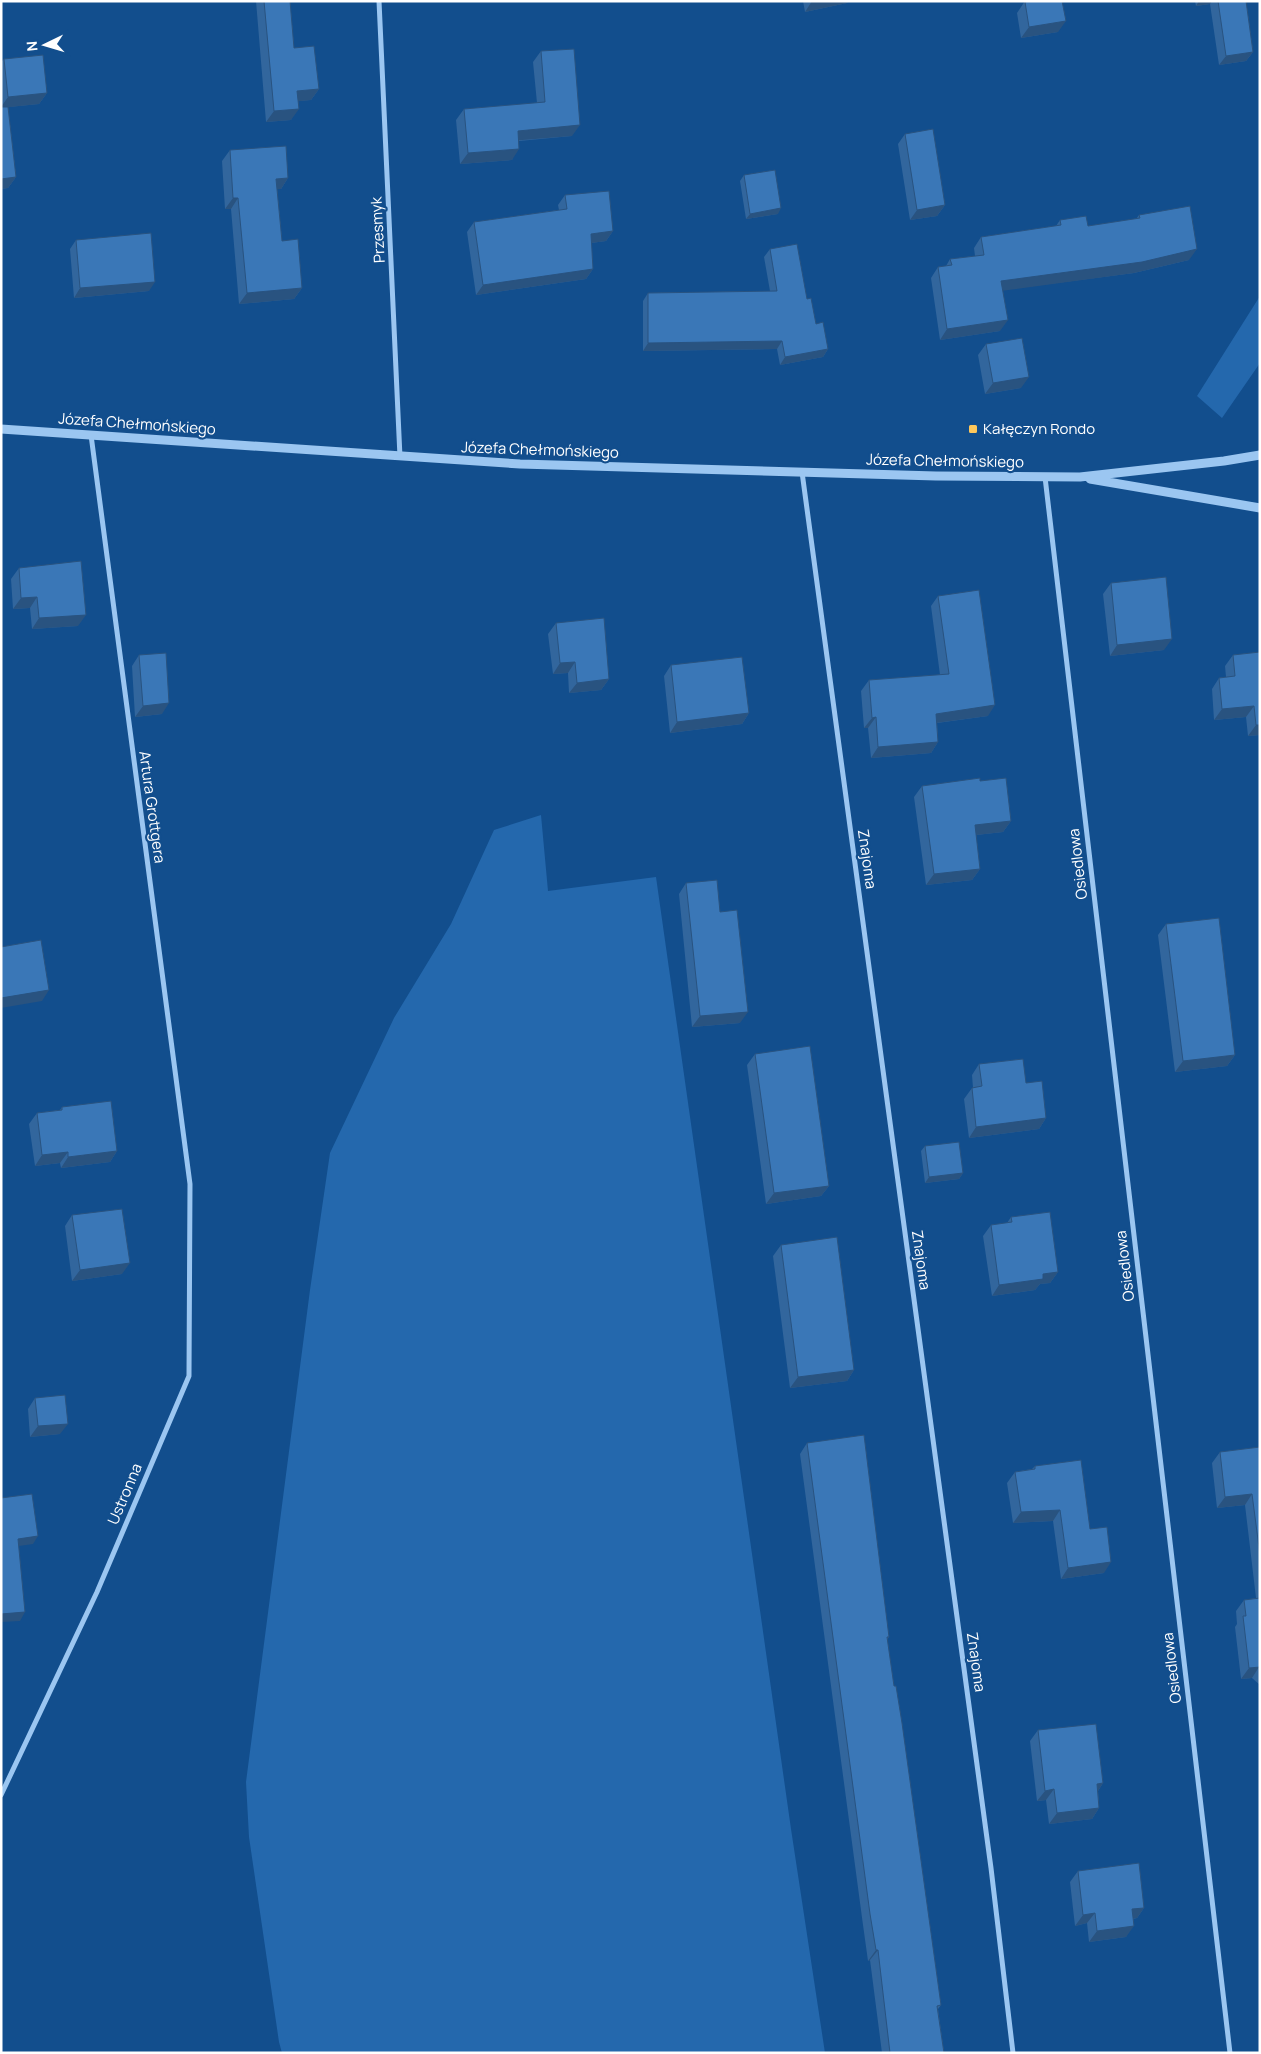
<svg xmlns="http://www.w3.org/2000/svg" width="1261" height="2054" viewBox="0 0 1261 2054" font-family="Manrope,sans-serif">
  <rect width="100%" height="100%" fill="#124e8d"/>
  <!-- green -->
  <path fill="#2468ad" d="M 1260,296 L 1260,363 L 1222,418 L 1197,396 Z
    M 541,815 L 548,891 L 656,877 L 791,1829 L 825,2053 L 282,2053 L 279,2042 L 249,1837 L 246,1782 L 310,1290 L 330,1153 L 394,1018 L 451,924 L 494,830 Z"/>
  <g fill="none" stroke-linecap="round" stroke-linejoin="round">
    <!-- minor -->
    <path stroke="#9bc6f1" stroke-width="5" d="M 379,1 L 400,457
      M 802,472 L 991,1868 L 1013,2053
      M 1045,477 L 1230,2053
      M 1,1795 L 97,1592 L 189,1376 L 190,1184 L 91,435"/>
    <!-- tertiary -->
    <path stroke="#9bc6f1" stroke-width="9" d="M 1,429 L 520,464 L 936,476 L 1080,477 L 1224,461 L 1260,455
      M 1090,479 L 1260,508"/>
  </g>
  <!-- wall -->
  <path fill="#32669d" d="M 256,1 L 290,1 L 294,48 L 319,89 L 311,100 L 298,101 L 291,120 L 266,122 Z
    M 803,1 L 848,1 L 847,3 L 805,12 Z
    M 1025,1 L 1062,1 L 1058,32 L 1021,38 L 1017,13 Z
    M 1195,1 L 1246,1 L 1253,52 L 1246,61 L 1219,65 L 1210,4 L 1196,6 Z
    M 541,51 L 572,136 L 519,141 L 512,160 L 460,164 L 456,120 L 464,109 L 537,103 L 533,62 Z
    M 4,59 L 47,93 L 39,104 L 8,107 L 16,177 L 8,188 L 1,189 L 1,62 Z
    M 905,134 L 945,205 L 937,216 L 910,220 L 898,144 Z
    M 230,150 L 288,178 L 281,189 L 277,189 L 282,241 L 302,288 L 294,299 L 239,304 L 231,209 L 225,209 L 222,161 Z
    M 744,175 L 778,214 L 746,219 L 740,181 Z
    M 565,195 L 613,231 L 606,241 L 591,243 L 593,269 L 586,279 L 476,295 L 467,232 L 474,222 L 559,210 L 558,205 Z
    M 1139,215 L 1189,260 L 1134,273 L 1002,290 L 1000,331 L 940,340 L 931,278 L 938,267 L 946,266 L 950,259 L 975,256 L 974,248 L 981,237 L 1056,226 L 1060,220 L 1088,226 L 1136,219 Z
    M 76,240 L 149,291 L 74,298 L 70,249 Z
    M 770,249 L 807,299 L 816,324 L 828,349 L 823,357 L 780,365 L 777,349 L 643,351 L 643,301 L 648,293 L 770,291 L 764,257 Z
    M 986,344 L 1021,388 L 985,394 L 978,355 Z
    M 19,568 L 78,626 L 32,629 L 30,608 L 13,609 L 11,579 Z
    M 1111,583 L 1164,650 L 1110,656 L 1103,594 Z
    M 938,596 L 988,716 L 937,723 L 938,742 L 931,753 L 871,758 L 868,728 L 864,728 L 861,691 L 869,680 L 940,675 L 931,606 Z
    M 556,623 L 609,679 L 601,690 L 569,693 L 568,673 L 553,674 L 548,634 Z
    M 1260,652 L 1260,735 L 1248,736 L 1246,717 L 1214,720 L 1212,689 L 1219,678 L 1226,677 L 1225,666 L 1233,655 Z
    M 139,655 L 162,714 L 135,717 L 132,666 Z
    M 671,665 L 749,713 L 742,724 L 670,733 L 664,676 Z
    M 980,781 L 1011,821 L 1003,832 L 976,835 L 980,869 L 972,880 L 926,885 L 914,797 L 922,786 Z
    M 686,883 L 720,912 L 740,1023 L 692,1027 L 679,894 Z
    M 1166,924 L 1235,1055 L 1227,1066 L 1175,1072 L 1158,935 Z
    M 755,1054 L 829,1186 L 821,1196 L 766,1204 L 747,1065 Z
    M 979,1064 L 1026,1083 L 1046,1118 L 1039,1129 L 969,1138 L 964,1099 L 972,1088 L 973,1088 L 972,1075 Z
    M 62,1107 L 117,1151 L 110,1162 L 61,1168 L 60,1163 L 35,1166 L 29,1124 L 37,1113 L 60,1110 Z
    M 925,1146 L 963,1173 L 959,1179 L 925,1183 L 921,1151 Z
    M 72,1215 L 122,1274 L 72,1281 L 65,1226 Z
    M 1011,1217 L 1058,1272 L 1050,1283 L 1040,1284 L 1035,1290 L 992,1296 L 983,1236 L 991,1225 L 1007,1223 Z
    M 781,1245 L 854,1370 L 847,1381 L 790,1388 L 773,1256 Z
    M 35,1398 L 60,1434 L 30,1437 L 28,1409 Z
    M 807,1443 L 889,1637 L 887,1640 L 894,1686 L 941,2005 L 938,2009 L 944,2053 L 882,2053 L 870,1960 L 868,1961 L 863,1925 L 800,1454 Z
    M 1260,1447 L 1260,1685 L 1252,1678 L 1241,1679 L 1235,1627 L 1237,1624 L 1236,1611 L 1244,1600 L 1256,1598 L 1245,1505 L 1217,1508 L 1212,1463 L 1220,1452 Z
    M 1035,1466 L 1090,1529 L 1104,1573 L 1061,1579 L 1053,1521 L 1013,1523 L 1007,1483 L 1015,1472 L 1032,1469 Z
    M 1038,1730 L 1103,1783 L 1098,1791 L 1099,1808 L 1092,1819 L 1049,1824 L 1046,1800 L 1037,1801 L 1030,1741 Z
    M 1078,1871 L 1144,1908 L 1137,1918 L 1133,1919 L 1126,1937 L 1089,1942 L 1087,1923 L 1075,1926 L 1070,1882 Z"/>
  <!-- shaded-wall -->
  <path fill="#295380" d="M 812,1 L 848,1 L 847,3 L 805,12 Z
    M 1199,1 L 1212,1 L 1210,4 L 1196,6 Z
    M 1066,21 L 1058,32 L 1021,38 L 1029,27 Z
    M 1253,52 L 1246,61 L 1219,65 L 1226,56 Z
    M 319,89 L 311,100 L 290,102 L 297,91 Z
    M 47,93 L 39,104 L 1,108 L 1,107 L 8,97 Z
    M 299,109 L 291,120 L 266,122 L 274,111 Z
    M 580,125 L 572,136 L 510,141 L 518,131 Z
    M 519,149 L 512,160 L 460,164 L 468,153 Z
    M 16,177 L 8,188 L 1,189 L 1,179 Z
    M 288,178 L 281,189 L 269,190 L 276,179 Z
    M 233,198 L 238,198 L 231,209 L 225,209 Z
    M 945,205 L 937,216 L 910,220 L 917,210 Z
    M 781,208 L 778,214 L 746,219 L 750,214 Z
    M 613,231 L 606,241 L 584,244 L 591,234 Z
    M 1197,249 L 1189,260 L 1134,273 L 993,292 L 1001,281 Z
    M 593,269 L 586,279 L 476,295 L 483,285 Z
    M 155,282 L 149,291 L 74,298 L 80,288 Z
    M 302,288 L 294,299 L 239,304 L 247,293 Z
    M 1008,320 L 1000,331 L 940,340 L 947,329 Z
    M 782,341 L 777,349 L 643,351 L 648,343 Z
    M 828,349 L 823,357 L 780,365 L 785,357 Z
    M 1029,377 L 1021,388 L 985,394 L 993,383 Z
    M 37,597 L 30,608 L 13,609 L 21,598 Z
    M 86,615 L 78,626 L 32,629 L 39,618 Z
    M 1172,639 L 1164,650 L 1110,656 L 1117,645 Z
    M 575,662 L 568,673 L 553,674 L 560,663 Z
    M 609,679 L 601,690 L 569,693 L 577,683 Z
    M 169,703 L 162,714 L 135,717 L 143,706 Z
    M 995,705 L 988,716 L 928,724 L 936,714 Z
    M 1254,706 L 1246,717 L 1214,720 L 1222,709 Z
    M 749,713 L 742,724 L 670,733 L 677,722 Z
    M 876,717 L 868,728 L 864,728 L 872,718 Z
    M 1256,725 L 1260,725 L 1260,735 L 1248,736 Z
    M 938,742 L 931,753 L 871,758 L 878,747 Z
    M 1011,821 L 1003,832 L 967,836 L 975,825 Z
    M 980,869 L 972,880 L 926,885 L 934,874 Z
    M 49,990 L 42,1001 L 1,1008 L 1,998 Z
    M 748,1012 L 740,1023 L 692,1027 L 700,1016 Z
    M 1235,1055 L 1227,1066 L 1175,1072 L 1183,1061 Z
    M 1046,1118 L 1039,1129 L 969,1138 L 976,1127 Z
    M 117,1151 L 110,1162 L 61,1168 L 68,1157 Z
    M 68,1152 L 60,1163 L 35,1166 L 42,1155 Z
    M 963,1173 L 959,1179 L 925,1183 L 929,1177 Z
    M 829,1186 L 821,1196 L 766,1204 L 774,1193 Z
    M 130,1263 L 122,1274 L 72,1281 L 80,1270 Z
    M 1058,1272 L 1050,1283 L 1040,1284 L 1035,1290 L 992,1296 L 999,1285 L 1043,1274 Z
    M 854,1370 L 847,1381 L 790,1388 L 798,1377 Z
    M 68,1424 L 60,1434 L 30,1437 L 38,1426 Z
    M 1252,1494 L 1245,1505 L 1217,1508 L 1225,1497 Z
    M 1060,1510 L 1053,1521 L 1013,1523 L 1021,1512 Z
    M 38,1536 L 33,1544 L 12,1547 L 18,1539 Z
    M 1111,1562 L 1104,1573 L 1061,1579 L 1068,1568 Z
    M 25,1612 L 20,1621 L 1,1622 L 1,1614 Z
    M 1259,1667 L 1252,1678 L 1241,1679 L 1249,1668 Z
    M 1103,1783 L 1096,1794 L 1097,1784 Z
    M 1054,1789 L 1046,1800 L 1037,1801 L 1045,1791 Z
    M 1099,1808 L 1092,1819 L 1049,1824 L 1057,1813 Z
    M 1144,1908 L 1137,1918 L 1125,1920 L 1132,1909 Z
    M 1095,1913 L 1087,1923 L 1075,1926 L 1083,1915 Z
    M 1134,1926 L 1126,1937 L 1089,1942 L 1097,1931 Z
    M 876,1950 L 878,1950 L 870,1960 L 868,1961 Z"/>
  <!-- building -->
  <path fill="#3a77b7" stroke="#295380" d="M 264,1 L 290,1 L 294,48 L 314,46 L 319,89 L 297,91 L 299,109 L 274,111 Z
    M 1029,1 L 1062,1 L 1066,21 L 1029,27 L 1025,2 Z
    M 1218,1 L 1246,1 L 1253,52 L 1226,56 Z
    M 574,49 L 580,125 L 518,131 L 519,149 L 468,153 L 464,109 L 545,102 L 541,51 Z
    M 43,55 L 47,93 L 8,97 L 4,59 Z
    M 1,107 L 8,107 L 16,177 L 1,179 Z
    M 933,129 L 945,205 L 917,210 L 905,134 Z
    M 286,146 L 288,178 L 276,179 L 282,241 L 298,239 L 302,288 L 247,293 L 238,198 L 233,198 L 230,150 Z
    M 775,170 L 781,208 L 750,214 L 744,175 Z
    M 609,191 L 613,231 L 591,234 L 593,269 L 483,285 L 474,222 L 567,209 L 565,195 Z
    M 1190,206 L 1197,249 L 1142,262 L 1001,281 L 1008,320 L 947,329 L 938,267 L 952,265 L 950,259 L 984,255 L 981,237 L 1061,225 L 1060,220 L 1086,216 L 1088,226 L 1140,218 L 1139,215 Z
    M 151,233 L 155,282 L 80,288 L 76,240 Z
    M 797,244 L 807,299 L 811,298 L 816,324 L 823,322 L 828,349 L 785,357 L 782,341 L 648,343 L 648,293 L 777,291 L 770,249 Z
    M 1022,338 L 1029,377 L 993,383 L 986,344 Z
    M 81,561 L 86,615 L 39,618 L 37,597 L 21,598 L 19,568 Z
    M 1166,577 L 1172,639 L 1117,645 L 1111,583 Z
    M 979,590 L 995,705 L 936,714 L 938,742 L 878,747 L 876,717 L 872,718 L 869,680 L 949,674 L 938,596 Z
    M 604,618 L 609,679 L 577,683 L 575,662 L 560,663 L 556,623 Z
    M 1260,652 L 1260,725 L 1256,725 L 1254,706 L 1222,709 L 1219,678 L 1235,676 L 1233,655 Z
    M 166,653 L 169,703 L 143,706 L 139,655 Z
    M 742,657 L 749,713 L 677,722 L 671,665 Z
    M 980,778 L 980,781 L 1006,778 L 1011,821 L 975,825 L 980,869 L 934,874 L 922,786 Z
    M 717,880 L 720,912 L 737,910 L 748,1012 L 700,1016 L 686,883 Z
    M 1219,918 L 1235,1055 L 1183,1061 L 1166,924 Z
    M 41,940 L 49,990 L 1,998 L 1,947 Z
    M 810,1046 L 829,1186 L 774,1193 L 755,1054 Z
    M 1023,1059 L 1026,1083 L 1042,1081 L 1046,1118 L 976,1127 L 972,1088 L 982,1086 L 979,1064 Z
    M 111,1101 L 117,1151 L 68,1157 L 68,1152 L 42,1155 L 37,1113 L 62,1110 L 62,1107 Z
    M 959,1142 L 963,1173 L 929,1177 L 925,1146 Z
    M 122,1209 L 130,1263 L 80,1270 L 72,1215 Z
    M 1050,1212 L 1058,1272 L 1043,1274 L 1043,1279 L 999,1285 L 991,1225 L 1012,1222 L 1011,1217 Z
    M 837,1237 L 854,1370 L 798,1377 L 781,1245 Z
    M 65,1395 L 68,1424 L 38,1426 L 35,1398 Z
    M 864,1435 L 889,1637 L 887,1637 L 894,1686 L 896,1686 L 902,1723 L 941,2005 L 937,2006 L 944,2053 L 890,2053 L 878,1950 L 876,1950 L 870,1914 L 807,1443 Z
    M 1260,1447 L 1260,1555 L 1252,1494 L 1225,1497 L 1220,1452 Z
    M 1081,1460 L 1090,1529 L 1107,1527 L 1111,1562 L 1068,1568 L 1060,1510 L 1021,1512 L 1015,1472 L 1035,1469 L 1035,1466 Z
    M 32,1494 L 38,1536 L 18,1539 L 25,1612 L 1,1614 L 1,1498 Z
    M 1260,1598 L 1260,1667 L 1249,1668 L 1243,1616 L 1246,1616 L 1244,1600 Z
    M 1096,1724 L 1103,1783 L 1097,1784 L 1099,1808 L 1057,1813 L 1054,1789 L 1045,1791 L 1038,1730 Z
    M 1139,1863 L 1144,1908 L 1132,1909 L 1134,1926 L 1097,1931 L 1095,1913 L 1083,1915 L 1078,1871 Z"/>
  <!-- markers -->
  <rect fill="#ffc85b" stroke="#124e8d" stroke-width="2" x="968" y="424" width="10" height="10" rx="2.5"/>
  <g text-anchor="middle" stroke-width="4.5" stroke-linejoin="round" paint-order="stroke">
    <!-- street labels -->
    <g font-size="15" fill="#fff" stroke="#124e8d">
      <text transform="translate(378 230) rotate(-93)" y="5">Przesmyk</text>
      <text transform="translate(137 424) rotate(4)" y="5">Józefa Chełmońskiego</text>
      <text transform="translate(540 450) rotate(2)" y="5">Józefa Chełmońskiego</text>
      <text transform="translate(945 461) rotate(1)" y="5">Józefa Chełmońskiego</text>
      <text transform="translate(152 807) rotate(82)" y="5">Artura Grottgera</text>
      <text transform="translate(867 859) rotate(82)" y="5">Znajoma</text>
      <text transform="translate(1078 864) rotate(-97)" y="5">Osiedlowa</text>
      <text transform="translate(921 1260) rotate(82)" y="5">Znajoma</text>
      <text transform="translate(1125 1266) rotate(-97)" y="5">Osiedlowa</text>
      <text transform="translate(125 1494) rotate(-67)" y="5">Ustronna</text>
      <text transform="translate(976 1662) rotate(82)" y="5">Znajoma</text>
      <text transform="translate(1172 1668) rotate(-97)" y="5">Osiedlowa</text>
    </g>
    <!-- poi labels -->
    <g font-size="15" fill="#fff" stroke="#124e8d" text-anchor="start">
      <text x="983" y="434">Kałęczyn Rondo</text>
    </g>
  </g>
  <!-- border -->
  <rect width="1261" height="2054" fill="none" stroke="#ffffff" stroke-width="5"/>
  <!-- north arrow -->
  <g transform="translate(45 45) rotate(265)" stroke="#124e8d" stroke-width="4" paint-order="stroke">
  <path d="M0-4L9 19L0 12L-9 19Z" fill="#ffffff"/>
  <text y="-8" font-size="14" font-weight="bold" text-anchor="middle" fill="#ffffff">N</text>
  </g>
</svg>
